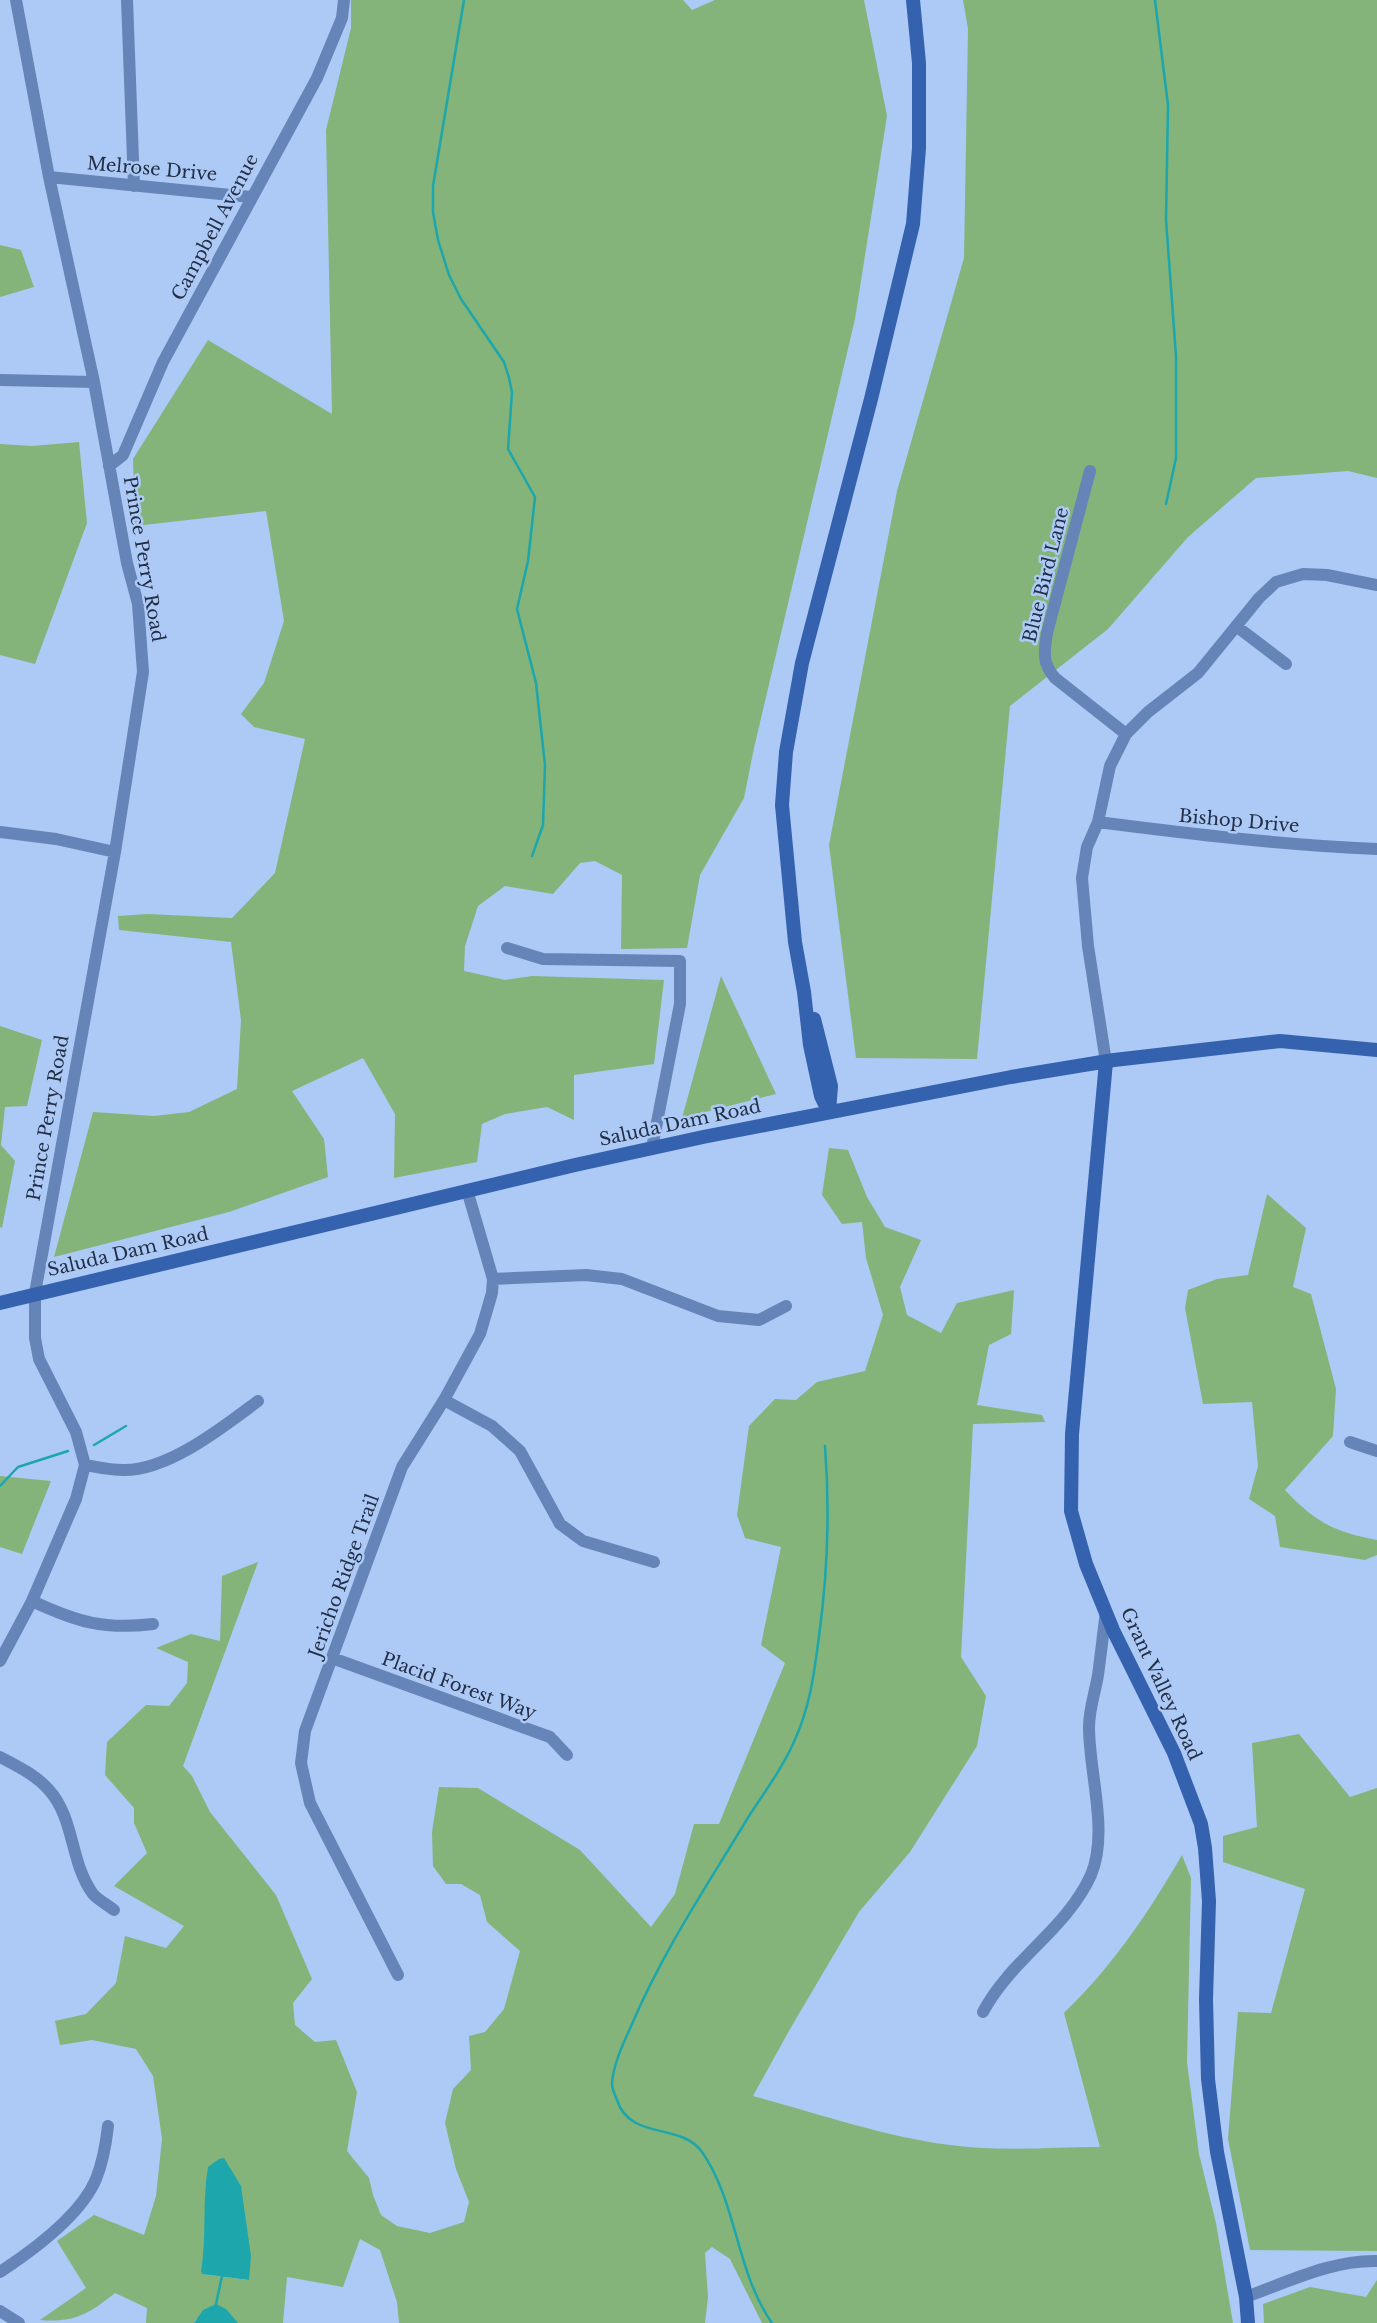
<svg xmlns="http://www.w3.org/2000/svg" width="1377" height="2323" viewBox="0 0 1377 2323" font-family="'Libre Baskerville',serif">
  <rect width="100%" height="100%" fill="#adc9f6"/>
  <!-- green -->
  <path fill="#84b479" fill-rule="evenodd" d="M 351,0 L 683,0 L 692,10 L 715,0 L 864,0 L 887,116 L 855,319 L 754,748 L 744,798 L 700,875 L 687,948 L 621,949 L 622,875 L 595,861 L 580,863 L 553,894 L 505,886 L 478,906 L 465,946 L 464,971 L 505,980 L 532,976 L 664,980 L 654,1064 L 574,1075 L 574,1120 L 547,1107 L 505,1114 L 482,1124 L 477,1162 L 394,1178 L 395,1114 L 363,1058 L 292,1091 L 324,1139 L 328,1177 L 229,1212 L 54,1257 L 93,1112 L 154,1116 L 189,1112 L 237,1089 L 241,1020 L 231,942 L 119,930 L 118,916 L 148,914 L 232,918 L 275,873 L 305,739 L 254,727 L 241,714 L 264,683 L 284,621 L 266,511 L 135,526 L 133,459 L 208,340 L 332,414 L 326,130 L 351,28 Z
    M 963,0 L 1377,0 L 1377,478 L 1348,471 L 1256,478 L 1188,537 L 1108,629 L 1010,706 L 977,1059 L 856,1058 L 829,845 L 897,491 L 964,258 L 968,29 Z
    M 0,245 L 21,250 L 34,287 L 0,297 Z
    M 79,442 L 87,523 L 35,664 L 0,655 L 0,444 L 32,446 Z
    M 721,976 L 776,1094 L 682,1118 Z
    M 0,1026 L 42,1040 L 27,1106 L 5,1107 L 1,1145 L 15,1161 L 2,1228 L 0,1227 Z
    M 829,1148 L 848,1150 L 867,1197 L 885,1227 L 921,1240 L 900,1287 L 907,1315 L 941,1333 L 957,1303 L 1014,1290 L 1011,1334 L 989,1345 L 977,1405 L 1042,1415 L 1045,1422 L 973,1424 L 961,1657 L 986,1696 L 977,1746 L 910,1852 L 859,1912 L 790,2029 L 753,2096 C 816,2113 886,2137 950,2145 C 999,2152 1050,2147 1100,2147 L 1064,2013 C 1112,1967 1149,1912 1182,1855 L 1191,1878 L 1187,2062 L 1199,2154 L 1216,2223 L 1233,2323 L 762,2323 L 730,2259 L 712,2247 L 705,2253 L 708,2297 L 705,2323 L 399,2323 L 397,2302 L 380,2250 L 360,2239 L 343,2287 L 287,2277 L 283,2323 L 238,2323 L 196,2319 L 194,2323 L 146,2323 L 147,2308 L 115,2293 C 90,2313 75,2323 40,2320 L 86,2288 L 57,2241 L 94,2215 L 144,2235 L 156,2196 L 162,2139 L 153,2076 L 136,2049 L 92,2040 L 60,2045 L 55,2021 L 86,2014 L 116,1983 L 125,1936 L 166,1948 L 184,1926 L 114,1886 L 147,1853 L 134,1823 L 134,1808 L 105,1775 L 107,1742 L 146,1705 L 169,1706 L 187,1683 L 188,1662 L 156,1648 L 191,1634 L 220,1641 L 222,1576 L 258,1562 L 183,1766 L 192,1776 L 210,1812 L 276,1895 L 312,1979 L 293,2003 L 295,2025 L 315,2042 L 336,2040 L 357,2092 L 347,2151 L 369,2178 L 373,2195 L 381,2215 L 397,2226 L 430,2233 L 464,2222 L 469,2202 L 456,2169 L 445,2123 L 453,2089 L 471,2070 L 469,2036 L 485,2032 L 504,2009 L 520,1951 L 487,1922 L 480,1895 L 461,1884 L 446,1884 L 433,1866 L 432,1832 L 439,1787 L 478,1788 L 580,1850 L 651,1927 L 675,1894 L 694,1824 L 719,1824 L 785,1663 L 761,1645 L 781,1547 L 745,1538 L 737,1515 L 749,1426 L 775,1399 L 796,1400 L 817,1382 L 865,1371 L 883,1315 L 866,1258 L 862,1222 L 842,1224 L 822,1195 ZM 206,2180 L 248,2280 L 202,2274 L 201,2271 L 205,2246 Z
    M 1267,1194 L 1306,1228 L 1293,1287 L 1311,1294 L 1336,1389 L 1333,1436 L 1285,1490 C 1315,1522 1334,1532 1377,1540 L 1377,1555 L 1365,1560 L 1280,1547 L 1275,1516 L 1249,1499 L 1258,1466 L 1252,1402 L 1203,1404 L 1185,1308 L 1188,1290 L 1217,1279 L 1248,1275 Z
    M 0,1476 L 51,1481 L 22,1554 L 0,1547 Z
    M 1299,1734 L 1350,1797 L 1377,1788 L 1377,2251 L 1250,2250 L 1228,2139 L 1238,2012 L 1271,2013 L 1305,1889 L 1223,1862 L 1223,1836 L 1257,1827 L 1252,1743 Z
    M 1377,2280 L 1377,2323 L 1264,2323 L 1263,2304 L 1310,2287 L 1366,2297 Z"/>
  <!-- water -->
  <path fill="#1da6ac" d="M 224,2158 L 241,2186 L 251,2256 L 249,2280 L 202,2274 L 201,2271 C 207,2236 202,2201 208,2167 L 219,2159 Z
    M 216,2304 L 226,2309 L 238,2323 L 194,2323 L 203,2310 Z"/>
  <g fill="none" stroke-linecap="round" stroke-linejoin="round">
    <!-- stream -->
    <path stroke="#1da6ac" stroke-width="2.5" d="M 464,0 L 433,186 L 433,212 L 438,240 L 449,275 L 461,299 L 504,362 L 509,378 L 512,392 L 508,449 L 535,497 L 528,561 L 517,609 L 536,683 L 545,765 L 543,825 L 532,856
      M 1155,0 L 1168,105 L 1166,220 L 1176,356 L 1176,458 L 1166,504
      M 94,1445 L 126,1426
      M 0,1486 L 18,1467 L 68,1451
      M 216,2304 L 222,2276
      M 772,2323 C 736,2272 737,2202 702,2152 C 681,2122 630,2141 617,2100 C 615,2095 612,2089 612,2084 C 613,2064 624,2042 632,2024 C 663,1951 708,1884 749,1816 C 764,1793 782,1769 793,1744 C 810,1708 814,1675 819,1636 C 828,1571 830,1511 825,1446"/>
    <!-- street -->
    <path stroke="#6585b9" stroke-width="12" d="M 127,0 L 134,186
      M 49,177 L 251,197
      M 0,380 L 94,382
      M 109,466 L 123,455 L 163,362 L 317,78 L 342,18 L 344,0
      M 1090,471 L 1047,633 C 1044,652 1042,663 1055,678 L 1126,734
      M 1236,626 L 1286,664
      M 1098,822 C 1191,834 1283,845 1377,849
      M 0,832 L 56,839 L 115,852
      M 507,948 L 543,959 L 680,961 L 680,1004 L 652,1148
      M 1106,1062 L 1088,946 L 1082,878 L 1087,847 L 1098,822 L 1110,766 L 1126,734 L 1148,712 L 1198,673 L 1259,598 L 1276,582 L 1303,574 L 1327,575 L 1377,585
      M 493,1279 L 586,1275 L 622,1279 L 718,1316 L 759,1320 L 786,1306
      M 444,1400 L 492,1426 L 520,1451 L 560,1524 L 583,1541 L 654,1562
      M 1350,1442 L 1377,1451
      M 85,1465 C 97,1467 110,1470 123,1470 C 168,1471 223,1427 258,1401
      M 32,1601 C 77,1622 104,1630 153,1624
      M 332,1658 L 550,1737 L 567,1755
      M 0,1661 L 32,1601 L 76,1499 L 85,1465 L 76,1432 L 39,1359 L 35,1338 L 35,1293 L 115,852 L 143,672 L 138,604 L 127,563 L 94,382 L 49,177 L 16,0
      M 0,1757 C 17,1766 36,1775 49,1790 C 75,1819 70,1863 93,1894 C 98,1900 108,1905 114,1910
      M 398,1975 L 310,1803 L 301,1763 L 305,1731 L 402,1467 L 444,1400 L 480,1334 L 492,1293 L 493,1279 L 467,1190
      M 983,2012 C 1011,1959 1066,1930 1091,1875 C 1109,1832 1089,1773 1089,1727 C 1089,1709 1095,1693 1098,1675 C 1101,1654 1103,1633 1106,1612
      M 0,2272 C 32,2251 81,2215 96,2179 C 103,2162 106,2144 108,2126
      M 1246,2297 C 1288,2282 1331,2260 1377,2261
      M 0,2311 L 19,2323"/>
    <!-- secondary -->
    <path stroke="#3462ae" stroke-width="14" d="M 814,1019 L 831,1086 L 829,1112
      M 1106,1062 L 1072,1434 L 1071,1511 L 1086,1564 L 1113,1630 L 1174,1753 L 1201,1824 L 1205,1848 L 1209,1901 L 1206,1999 L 1208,2079 L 1217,2152 L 1246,2297 L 1248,2323
      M 829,1112 L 821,1096 L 810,1045 L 804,992 L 795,942 L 782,805 L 786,752 L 802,663 L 871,399 L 913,224 L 919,148 L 919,63 L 913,0
      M 0,1303 L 575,1165 L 703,1137 L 1011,1077 L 1114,1060 L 1280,1041 L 1377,1050"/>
  </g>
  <g text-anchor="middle" stroke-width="5" stroke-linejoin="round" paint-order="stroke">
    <!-- street labels -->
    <g font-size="18" fill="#222f45" stroke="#adc9f6">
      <text transform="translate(152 169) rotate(5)" y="6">Melrose Drive</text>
      <text transform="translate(215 227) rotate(-62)" y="6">Campbell Avenue</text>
      <text transform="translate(144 559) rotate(80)" y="6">Prince Perry Road</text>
      <text transform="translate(1046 575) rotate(-76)" y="6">Blue Bird Lane</text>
      <text transform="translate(1239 821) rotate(5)" y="6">Bishop Drive</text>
      <text transform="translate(48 1118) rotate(-80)" y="6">Prince Perry Road</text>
      <text transform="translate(680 1123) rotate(-12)" y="6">Saluda Dam Road</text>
      <text transform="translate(128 1252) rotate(-13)" y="6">Saluda Dam Road</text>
      <text transform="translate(344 1576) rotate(-70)" y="6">Jericho Ridge Trail</text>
      <text transform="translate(1161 1684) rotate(65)" y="6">Grant Valley Road</text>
      <text transform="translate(459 1686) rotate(20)" y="6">Placid Forest Way</text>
    </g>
  </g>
</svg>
